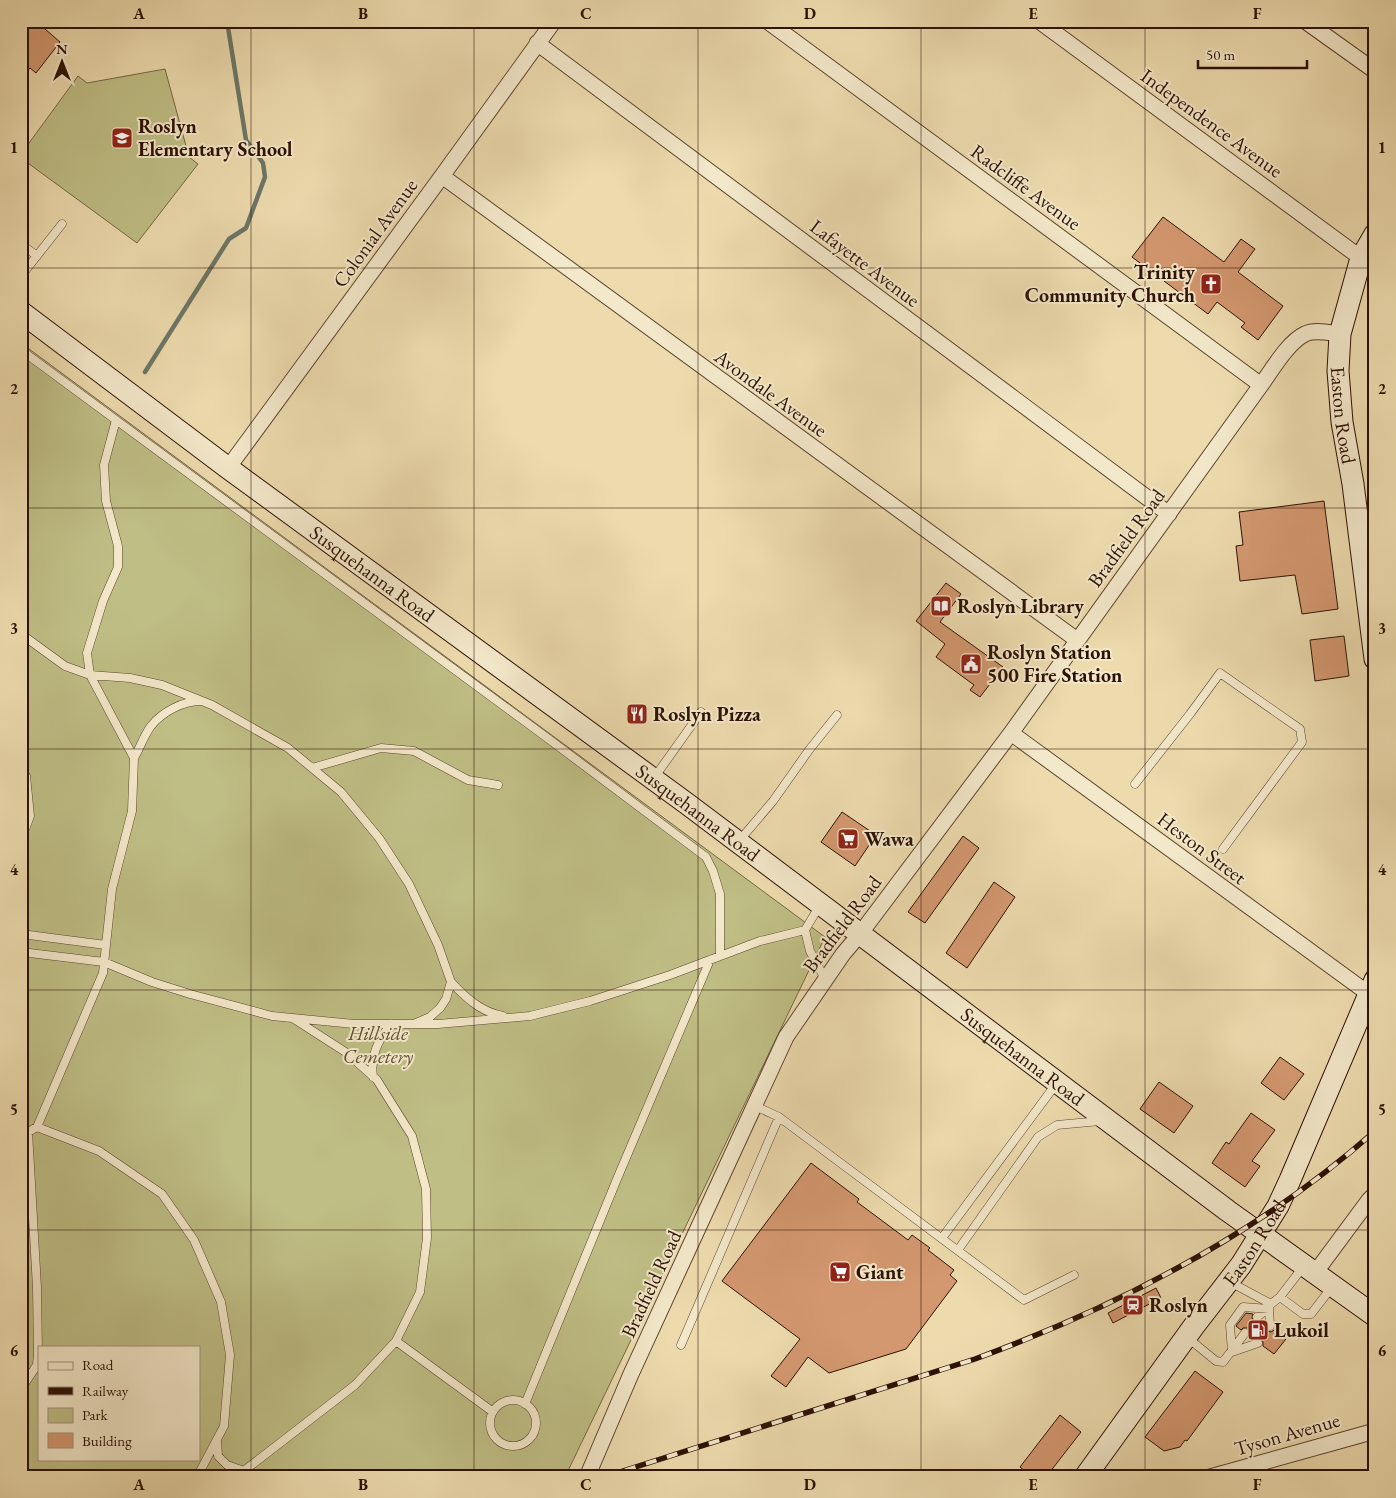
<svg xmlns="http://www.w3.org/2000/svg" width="1396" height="1498" viewBox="0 0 1396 1498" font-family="'EB Garamond',serif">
  <rect width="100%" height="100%" fill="#eddbae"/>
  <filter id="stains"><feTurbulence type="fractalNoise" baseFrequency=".004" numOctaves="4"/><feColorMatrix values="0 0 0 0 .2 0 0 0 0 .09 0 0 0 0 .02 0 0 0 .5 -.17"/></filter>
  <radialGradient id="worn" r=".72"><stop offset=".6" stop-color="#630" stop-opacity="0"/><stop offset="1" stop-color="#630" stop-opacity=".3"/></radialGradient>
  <!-- green -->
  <path fill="#bfbe85" stroke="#766844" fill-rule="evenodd" d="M 165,69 L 189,157 L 198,164 L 137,243 L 21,158 L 21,154 L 78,76 L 87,83 Z
    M 21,343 L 825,937 L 565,1477 L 21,1477 ZM 39,1347 L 199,1347 L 199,1459 L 39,1459 Z"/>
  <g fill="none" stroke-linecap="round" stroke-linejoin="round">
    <!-- stream -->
    <path stroke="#6d7768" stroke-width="4.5" d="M 145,372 L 229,239 L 246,228 L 265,177 L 263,163 L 246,140 L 227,21"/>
  </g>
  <!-- building -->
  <path fill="#d49870" stroke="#2c1103" d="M 21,21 L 51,21 L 45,29 L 60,42 L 36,73 L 30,68 L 21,79 Z
    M 1163,217 L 1224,262 L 1241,239 L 1255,249 L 1238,272 L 1283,306 L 1258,340 L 1241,327 L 1245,323 L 1217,302 L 1208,314 L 1132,257 Z
    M 1324,501 L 1338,609 L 1302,614 L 1295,575 L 1240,581 L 1236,546 L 1243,545 L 1239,512 Z
    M 946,583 L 961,594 L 940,622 L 1003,667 L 980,697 L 970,690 L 974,685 L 936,657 L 945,644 L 916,621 Z
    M 1344,636 L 1349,676 L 1315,681 L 1310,640 Z
    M 842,812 L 876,835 L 855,866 L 821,842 Z
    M 963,836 L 979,848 L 925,923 L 908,912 Z
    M 994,882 L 1015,897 L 967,968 L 946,953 Z
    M 1280,1057 L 1304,1074 L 1284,1100 L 1261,1083 Z
    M 1159,1082 L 1193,1106 L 1174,1133 L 1140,1109 Z
    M 1251,1113 L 1275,1130 L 1252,1161 L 1260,1166 L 1245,1187 L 1212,1163 L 1226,1142 L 1229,1144 Z
    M 811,1163 L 859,1199 L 857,1202 L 908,1240 L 912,1235 L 930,1248 L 928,1250 L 954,1270 L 950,1275 L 957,1281 L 906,1349 L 829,1373 L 808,1357 L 786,1387 L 771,1376 L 800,1339 L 722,1281 Z
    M 1156,1288 L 1161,1298 L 1113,1323 L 1108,1313 Z
    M 1246,1313 L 1253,1314 L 1252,1318 L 1254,1322 L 1258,1322 L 1262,1320 L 1264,1322 L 1267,1331 L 1271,1332 L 1274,1330 L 1286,1339 L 1274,1354 L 1263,1346 L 1263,1342 L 1261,1338 L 1253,1339 L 1250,1336 L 1250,1331 L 1248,1328 L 1243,1328 L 1241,1330 L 1236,1326 Z
    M 1195,1371 L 1223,1392 L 1187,1441 L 1185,1440 L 1180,1447 L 1164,1451 L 1145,1437 Z
    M 1060,1415 L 1081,1432 L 1046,1477 L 1032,1477 L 1020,1467 Z"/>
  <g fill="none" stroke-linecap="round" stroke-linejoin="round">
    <!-- lane casing -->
    <g stroke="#5c442e" stroke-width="9">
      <path id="lane" d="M 21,244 L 37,256
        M 21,276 L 62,224
        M 21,350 L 546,737 L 706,857 L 713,871 L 720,894 L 720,956
        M 21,634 L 65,666 L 90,675 L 130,678 L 162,685 L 212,705 L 288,748 L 341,792 L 379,838 L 409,884 L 438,945 L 451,982 L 446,999 L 440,1008 L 430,1017 L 416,1023
        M 134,758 C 140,748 144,735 151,726 C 162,712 183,701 200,701
        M 312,768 L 381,748 L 414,751 L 468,780 L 498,785
        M 21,772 L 26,776 L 30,816 L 21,840
        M 654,778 L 701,712
        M 1135,784 L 1190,714 L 1220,673 L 1300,729 L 1302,742 L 1223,849
        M 739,841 L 773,801 L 809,750 L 837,715
        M 820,905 L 805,930 L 810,951 L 825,979
        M 21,934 L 106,945
        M 21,952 L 104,962 L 152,982 L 190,994 L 272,1016 L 354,1024 L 438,1024 L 530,1016 L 590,1001 L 670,975 L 760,941 L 805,930
        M 451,982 C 466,998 481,1012 503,1016
        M 373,1077 C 370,1056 378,1040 391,1024
        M 755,1106 L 779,1117 L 1024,1300 L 1074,1275
        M 37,1127 L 99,1151 L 162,1194 L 194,1240 L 221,1302 L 230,1355 L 224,1426 L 197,1477
        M 21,1136 L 37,1127 L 103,973 L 112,889 L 132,811 L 134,758 L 90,675 L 87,653 L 103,601 L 118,567 L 118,546 L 106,501 L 104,465 L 116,420
        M 942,1238 L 1056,1084
        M 958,1250 L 1038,1137 L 1057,1125 L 1100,1121
        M 1230,1282 L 1271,1304 L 1280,1297 L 1303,1267
        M 1280,1297 L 1303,1314 L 1311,1314 L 1332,1287
        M 1257,1317 L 1269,1308
        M 1188,1338 L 1216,1361 L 1223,1362 L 1245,1333
        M 396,1341 L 493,1412
        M 1258,1343 L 1232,1352 L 1230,1325 L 1243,1307 L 1269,1309 L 1270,1326
        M 681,1345 L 779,1117
        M 21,1389 L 37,1365 L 38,1354 L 37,1287 L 28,1132
        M490 1423a23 23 0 1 1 46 0a23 23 0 1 1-46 0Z
        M 525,1404 L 617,1179 L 710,960
        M 217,1441 L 218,1456 L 227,1465 L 244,1471
        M 236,1477 L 355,1385 L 396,1341 L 420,1292 L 427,1238 L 426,1189 L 412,1136 L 377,1080 L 347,1053 L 294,1019"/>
    </g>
    <!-- street casing -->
    <g stroke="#5c442e" stroke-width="17">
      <path id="street" d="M 767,21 L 1261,385
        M 1039,21 L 1361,258
        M 1305,21 L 1375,71
        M 537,43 L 1169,514
        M 442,176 L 1077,640
        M 228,468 L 442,176 L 554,21
        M 1011,733 L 1369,994
        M 1315,1273 L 1369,1200 L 1375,1194
        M 587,1477 L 631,1374 L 786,1037 L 843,954 L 860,934 L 1011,733 L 1261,385 C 1272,370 1288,342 1305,334 C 1315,329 1330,333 1340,334
        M 1210,1477 L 1375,1431"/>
    </g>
    <!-- secondary casing -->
    <g stroke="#2c1103" stroke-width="23">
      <g id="secondary">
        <path id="s1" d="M 1375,234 L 1361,258 L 1340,334 L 1338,371 L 1342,422 L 1353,484 L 1375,659"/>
        <path id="s2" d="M 21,312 L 228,468 L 686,803 L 1228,1211 L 1375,1316"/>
        <path id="s3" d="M 1085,1477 L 1194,1326 L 1241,1265 L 1278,1206 L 1290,1180 L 1375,980"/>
      </g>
    </g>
    <!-- lane -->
    <use href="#lane" stroke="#f3e8ca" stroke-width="8"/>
    <!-- street -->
    <use href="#street" stroke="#f3e8ca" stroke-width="15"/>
    <!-- secondary -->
    <use href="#secondary" stroke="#f3e8ca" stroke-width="21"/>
    <!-- rail casing -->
    <g stroke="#2c1103" stroke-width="5.5">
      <path id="rail" d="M 604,1477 L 975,1359 C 1119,1306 1260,1233 1375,1131"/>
    </g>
    <!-- rail -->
    <use href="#rail" stroke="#f3e8ca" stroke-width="4" stroke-dasharray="11" stroke-linecap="butt"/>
  </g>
  <!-- grid -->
  <path fill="none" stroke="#2c1103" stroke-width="1" stroke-opacity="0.55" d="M 251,21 L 251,1477M 474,21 L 474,1477M 698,21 L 698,1477M 921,21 L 921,1477M 1145,21 L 1145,1477M 21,268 L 1375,268M 21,508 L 1375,508M 21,749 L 1375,749M 21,990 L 1375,990M 21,1230 L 1375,1230"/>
  <!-- icons -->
  <defs>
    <g id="school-square" transform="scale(1.125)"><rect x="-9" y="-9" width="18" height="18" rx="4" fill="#8f2418" stroke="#f3e8ca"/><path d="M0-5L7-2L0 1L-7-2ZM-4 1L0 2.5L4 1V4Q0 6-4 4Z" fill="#fff"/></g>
    <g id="church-square" transform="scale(1.125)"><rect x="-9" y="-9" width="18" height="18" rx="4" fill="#8f2418" stroke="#f3e8ca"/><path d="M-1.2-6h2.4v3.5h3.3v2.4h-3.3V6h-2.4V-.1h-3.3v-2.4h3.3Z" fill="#fff"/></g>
    <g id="library-square" transform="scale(1.125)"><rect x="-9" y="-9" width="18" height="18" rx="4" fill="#8f2418" stroke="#f3e8ca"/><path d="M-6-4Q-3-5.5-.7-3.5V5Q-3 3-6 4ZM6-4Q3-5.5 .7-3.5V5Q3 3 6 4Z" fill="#fff"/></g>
    <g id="civic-square" transform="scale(1.125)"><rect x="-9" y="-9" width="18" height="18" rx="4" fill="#8f2418" stroke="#f3e8ca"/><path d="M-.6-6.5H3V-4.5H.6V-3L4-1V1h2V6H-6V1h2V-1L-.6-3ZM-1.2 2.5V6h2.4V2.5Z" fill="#fff"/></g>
    <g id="restaurant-square" transform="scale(1.125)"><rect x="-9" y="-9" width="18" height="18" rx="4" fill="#8f2418" stroke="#f3e8ca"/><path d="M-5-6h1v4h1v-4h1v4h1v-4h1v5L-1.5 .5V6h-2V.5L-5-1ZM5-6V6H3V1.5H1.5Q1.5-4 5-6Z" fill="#fff"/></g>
    <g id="supermarket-square" transform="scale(1.125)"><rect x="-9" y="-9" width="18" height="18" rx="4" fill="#8f2418" stroke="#f3e8ca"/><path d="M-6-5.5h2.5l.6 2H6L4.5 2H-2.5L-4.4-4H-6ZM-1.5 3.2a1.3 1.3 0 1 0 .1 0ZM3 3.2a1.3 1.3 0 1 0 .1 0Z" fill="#fff"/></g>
    <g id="station-square" transform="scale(1.125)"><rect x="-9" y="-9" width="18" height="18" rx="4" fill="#8f2418" stroke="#f3e8ca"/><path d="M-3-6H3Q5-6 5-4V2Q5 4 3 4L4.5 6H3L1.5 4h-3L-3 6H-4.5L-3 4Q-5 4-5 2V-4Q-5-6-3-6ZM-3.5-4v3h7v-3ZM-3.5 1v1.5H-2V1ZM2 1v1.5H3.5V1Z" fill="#fff"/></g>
    <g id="fuel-square" transform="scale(1.125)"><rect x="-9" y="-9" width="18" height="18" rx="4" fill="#8f2418" stroke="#f3e8ca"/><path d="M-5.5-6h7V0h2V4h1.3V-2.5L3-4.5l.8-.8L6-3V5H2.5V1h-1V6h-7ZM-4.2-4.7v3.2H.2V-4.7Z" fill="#fff"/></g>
  </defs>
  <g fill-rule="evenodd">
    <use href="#school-square" x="122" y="138"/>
    <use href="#church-square" x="1211" y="284"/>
    <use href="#library-square" x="941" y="606"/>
    <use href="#civic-square" x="971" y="664"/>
    <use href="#restaurant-square" x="637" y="714"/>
    <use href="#supermarket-square" x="848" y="839"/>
    <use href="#supermarket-square" x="840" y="1272"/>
    <use href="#station-square" x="1133" y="1305"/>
    <use href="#fuel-square" x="1258" y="1330"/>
  </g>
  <g text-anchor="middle" stroke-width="4" stroke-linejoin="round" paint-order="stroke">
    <!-- street labels -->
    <g font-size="20" fill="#2c1103" stroke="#f3e8ca">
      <text transform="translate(1212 123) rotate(36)" y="7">Independence Avenue</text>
      <text transform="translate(1026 187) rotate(36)" y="7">Radcliffe Avenue</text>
      <text transform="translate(375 233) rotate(-54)" y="7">Colonial Avenue</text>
      <text transform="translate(865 263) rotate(37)" y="7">Lafayette Avenue</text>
      <text transform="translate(771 393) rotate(36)" y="7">Avondale Avenue</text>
      <text dy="7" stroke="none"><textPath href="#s1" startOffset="188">Easton Road</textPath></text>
      <text transform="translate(1126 538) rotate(-54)" y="7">Bradfield Road</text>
      <text dy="7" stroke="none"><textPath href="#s2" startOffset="438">Susquehanna Road</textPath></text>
      <text dy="7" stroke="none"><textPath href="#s2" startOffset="842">Susquehanna Road</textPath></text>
      <text transform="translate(1202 848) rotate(37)" y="7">Heston Street</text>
      <text transform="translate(842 924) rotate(-53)" y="7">Bradfield Road</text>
      <text dy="7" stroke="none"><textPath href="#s2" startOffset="1248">Susquehanna Road</textPath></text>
      <text dy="7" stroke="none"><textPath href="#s3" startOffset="289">Easton Road</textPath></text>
      <text transform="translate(651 1284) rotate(-65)" y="7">Bradfield Road</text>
      <text transform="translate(1287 1434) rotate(-16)" y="7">Tyson Avenue</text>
    </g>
    <!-- poi labels -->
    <g font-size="20" font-weight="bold" fill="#2c1103" stroke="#f3e8ca" text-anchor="start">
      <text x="138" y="133">Roslyn<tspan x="138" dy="23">Elementary School</tspan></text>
      <text x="1195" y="279" text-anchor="end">Trinity<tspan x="1195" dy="23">Community Church</tspan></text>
      <text x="957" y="613">Roslyn Library</text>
      <text x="987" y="659">Roslyn Station<tspan x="987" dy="23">500 Fire Station</tspan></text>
      <text x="653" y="721">Roslyn Pizza</text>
      <text x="864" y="846">Wawa</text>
      <text x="856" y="1279">Giant</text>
      <text x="1149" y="1312">Roslyn</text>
      <text x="1274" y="1337">Lukoil</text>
    </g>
    <!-- park labels -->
    <g font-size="20" font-style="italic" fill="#5f4e30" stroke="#f3e8ca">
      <text x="378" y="1040">Hillside<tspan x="378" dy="23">Cemetery</tspan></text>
    </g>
  </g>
  <!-- margin -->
  <rect width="1396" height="1498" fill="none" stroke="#eddbae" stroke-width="55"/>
  <!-- legend -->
  <rect x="38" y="1346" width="162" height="115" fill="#f3e8ca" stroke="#a3927a"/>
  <rect x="48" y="1362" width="25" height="8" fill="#f3e8ca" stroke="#a3927a"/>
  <text x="82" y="1370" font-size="15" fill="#2c1103">Road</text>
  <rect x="48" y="1387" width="25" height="8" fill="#2c1103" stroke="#a3927a"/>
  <text x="82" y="1396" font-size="15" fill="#2c1103">Railway</text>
  <rect x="48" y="1408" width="25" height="15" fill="#bfbe85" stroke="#a3927a"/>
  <text x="82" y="1420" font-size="15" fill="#2c1103">Park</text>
  <rect x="48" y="1433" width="25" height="15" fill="#d49870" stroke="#a3927a"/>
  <text x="82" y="1446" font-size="15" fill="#2c1103">Building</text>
  <!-- north arrow -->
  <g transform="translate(62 62)" stroke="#f3e8ca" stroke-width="4" paint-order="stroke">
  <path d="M0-4L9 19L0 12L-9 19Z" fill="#2c1103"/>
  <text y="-8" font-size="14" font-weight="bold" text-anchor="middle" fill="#2c1103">N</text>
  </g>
  <!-- scale -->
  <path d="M1198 60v8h109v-8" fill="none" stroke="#2c1103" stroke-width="2.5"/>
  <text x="1206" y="60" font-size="15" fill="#2c1103" stroke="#f3e8ca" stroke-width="4" paint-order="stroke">50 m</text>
  <rect x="28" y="28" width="1340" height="1442" fill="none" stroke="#2c1103" stroke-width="2"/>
  <g font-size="16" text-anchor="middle" font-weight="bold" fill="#2c1103">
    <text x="139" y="19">A</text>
    <text x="363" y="19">B</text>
    <text x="586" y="19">C</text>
    <text x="810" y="19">D</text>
    <text x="1033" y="19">E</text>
    <text x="1257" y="19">F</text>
    <text x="14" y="153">1</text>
    <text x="1382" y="153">1</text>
    <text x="14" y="394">2</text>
    <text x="1382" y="394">2</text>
    <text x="14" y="634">3</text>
    <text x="1382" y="634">3</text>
    <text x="14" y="875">4</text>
    <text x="1382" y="875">4</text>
    <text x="14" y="1115">5</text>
    <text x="1382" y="1115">5</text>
    <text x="14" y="1356">6</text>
    <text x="1382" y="1356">6</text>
    <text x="139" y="1490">A</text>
    <text x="363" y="1490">B</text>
    <text x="586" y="1490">C</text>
    <text x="810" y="1490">D</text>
    <text x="1033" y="1490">E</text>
    <text x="1257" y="1490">F</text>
  </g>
  <rect width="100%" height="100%" filter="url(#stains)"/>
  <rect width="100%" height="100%" fill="url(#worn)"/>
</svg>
